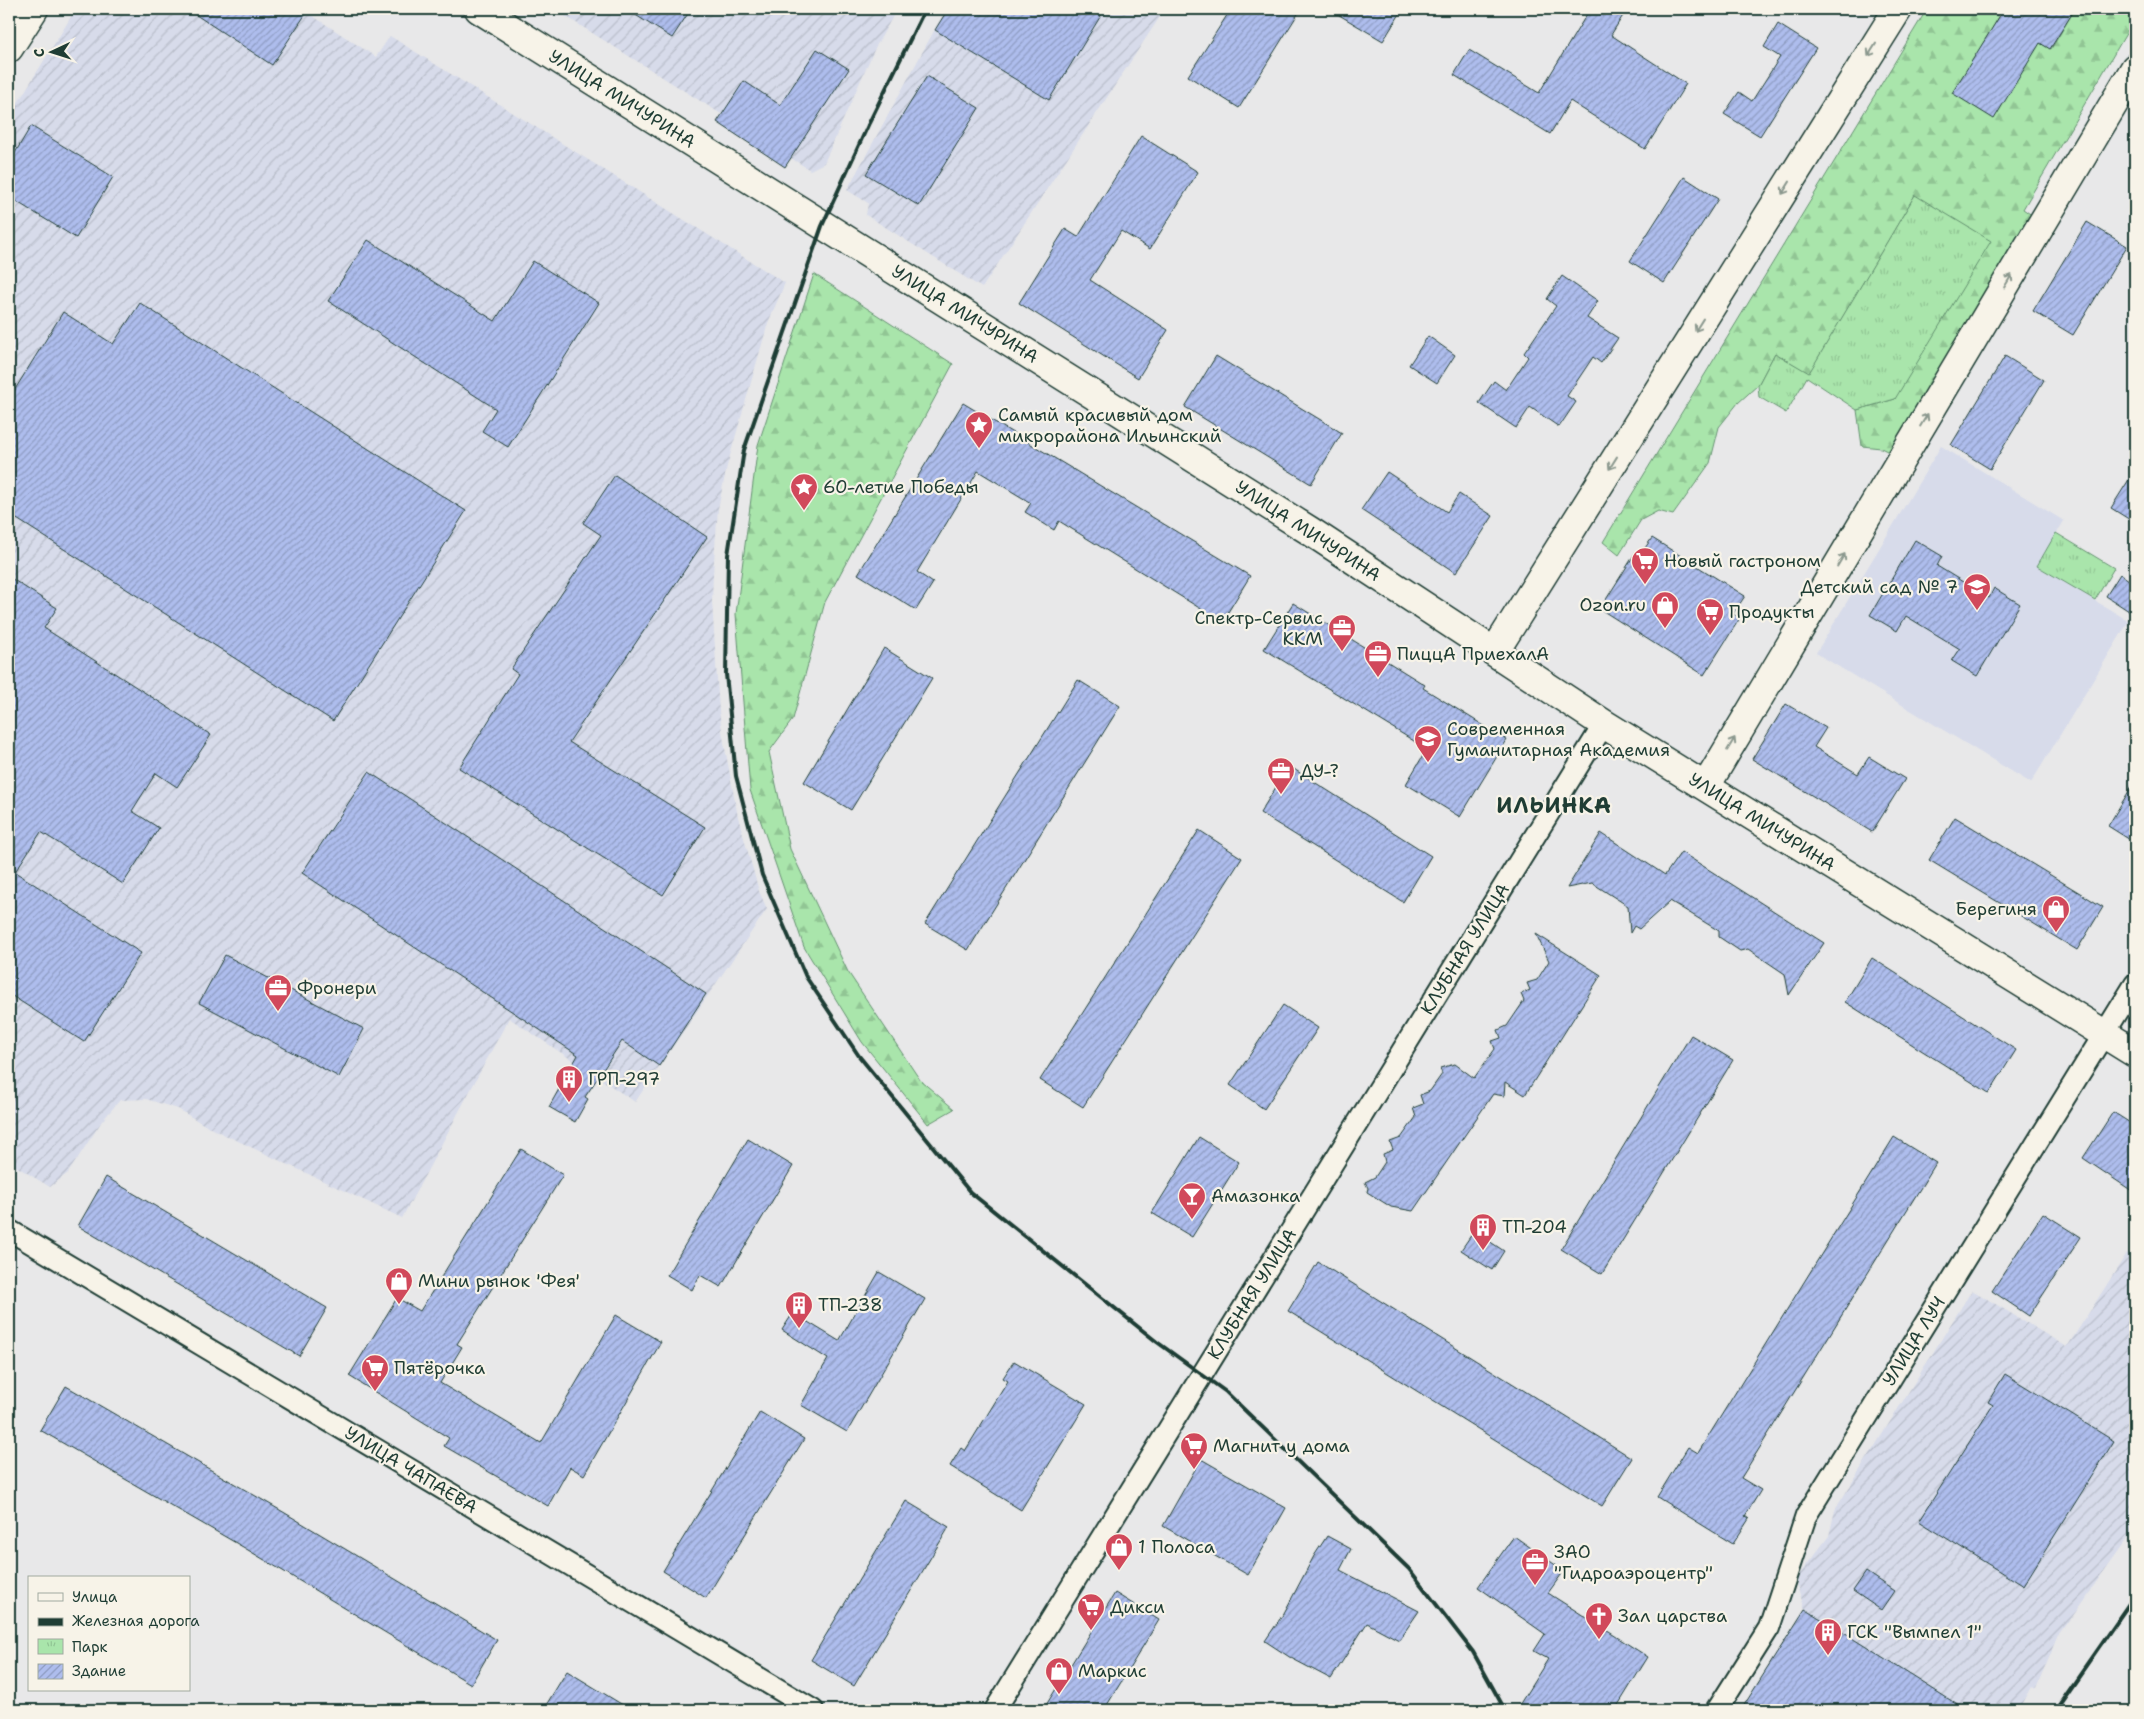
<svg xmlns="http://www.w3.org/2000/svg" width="2144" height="1719" viewBox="0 0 2144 1719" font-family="'Shantell Sans',sans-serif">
  <defs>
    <pattern id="industrial-furrows" width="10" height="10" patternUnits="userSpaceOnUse" patternTransform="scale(1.25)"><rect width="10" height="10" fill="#d7dbea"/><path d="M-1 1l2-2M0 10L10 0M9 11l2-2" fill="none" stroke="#b8bdc9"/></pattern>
    <pattern id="forest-firs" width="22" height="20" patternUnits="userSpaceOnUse" patternTransform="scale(1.25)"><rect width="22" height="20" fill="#a9e5ab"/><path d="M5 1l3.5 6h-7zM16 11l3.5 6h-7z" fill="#91c594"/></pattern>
    <pattern id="park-tufts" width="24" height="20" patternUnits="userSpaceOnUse" patternTransform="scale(1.25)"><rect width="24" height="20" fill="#a9e5ab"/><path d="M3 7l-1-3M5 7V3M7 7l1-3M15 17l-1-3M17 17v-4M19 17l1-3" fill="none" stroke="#91c594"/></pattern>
    <pattern id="building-hatch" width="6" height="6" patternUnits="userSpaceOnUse" patternTransform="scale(1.25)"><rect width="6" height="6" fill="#aebded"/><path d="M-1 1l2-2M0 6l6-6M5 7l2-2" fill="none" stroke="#8d9bc1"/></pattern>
  </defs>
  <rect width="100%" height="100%" fill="#e8e8e9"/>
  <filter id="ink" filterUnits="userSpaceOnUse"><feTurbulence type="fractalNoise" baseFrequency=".02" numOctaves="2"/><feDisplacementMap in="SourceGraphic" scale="10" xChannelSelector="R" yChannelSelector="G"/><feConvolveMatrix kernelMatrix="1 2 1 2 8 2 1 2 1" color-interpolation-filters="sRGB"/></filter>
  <g filter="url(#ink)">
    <!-- built -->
    <path fill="#d7dbea" d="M 1941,446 L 2064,521 L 2037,566 L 2129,621 L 2031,783 L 1816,653 Z"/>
    <!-- industrial -->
    <path fill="url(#industrial-furrows)" d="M 76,9 L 302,9 L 376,57 L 390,36 L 785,283 L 768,323 L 727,466 L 718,509 L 713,574 L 712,601 L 719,711 L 724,743 L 738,817 L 759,891 L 767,909 L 635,1102 L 509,1018 L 402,1218 L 208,1127 L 178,1109 L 146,1099 L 120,1100 L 102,1121 L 68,1173 L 50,1187 L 9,1162 L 9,117 Z
      M 554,9 L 897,9 L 875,48 L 824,163 L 810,170 Z
      M 946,9 L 1165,9 L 982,288 L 866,215 L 868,203 L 847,190 Z
      M 2127,1253 L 2135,1259 L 2135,1528 L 2059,1634 L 2036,1689 L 2032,1687 L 2019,1710 L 1975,1710 L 1956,1704 L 1805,1609 L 1795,1580 L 1829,1536 L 1835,1510 L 1972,1290 L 2067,1347 Z"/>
    <!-- forest -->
    <path fill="url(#forest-firs)" stroke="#649170" d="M 1927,9 L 1990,9 L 1989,11 L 1999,17 L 1953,93 L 2040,43 L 2051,49 L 2075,9 L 2117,9 L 2134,20 L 2023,209 L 2043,223 L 1901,458 L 1881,448 L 1862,446 L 1857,410 L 1895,399 L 1915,195 L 1809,374 L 1775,353 L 1758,385 L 1738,403 L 1719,427 L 1710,463 L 1673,515 L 1658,511 L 1641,520 L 1619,555 L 1603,542 Z
      M 814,274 L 953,364 L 825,602 L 793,719 L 769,752 L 790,849 L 848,972 L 920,1080 L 954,1109 L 928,1124 L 862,1042 L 804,947 L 750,790 L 736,614 L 758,445 Z"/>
    <!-- park -->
    <path fill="url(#park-tufts)" stroke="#649170" d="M 1915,195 L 1991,241 L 1895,399 L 1857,410 L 1807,377 L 1786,413 L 1759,397 L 1758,385 L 1775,353 L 1809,373 Z
      M 2056,533 L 2114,568 L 2095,600 L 2037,566 Z"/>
    <!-- building -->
    <path fill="url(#building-hatch)" stroke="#1f3d34" d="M 187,9 L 309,9 L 272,65 Z
      M 626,9 L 691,9 L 672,38 Z
      M 948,9 L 1105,9 L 1049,100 L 935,30 Z
      M 1231,9 L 1301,9 L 1239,108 L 1188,76 Z
      M 1329,9 L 1403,9 L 1383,41 Z
      M 1590,9 L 1627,9 L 1611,35 L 1686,84 L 1645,149 L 1570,101 L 1550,134 L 1454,75 L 1469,50 L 1539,93 Z
      M 2004,9 L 2075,9 L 2050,49 L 2040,43 L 1994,119 L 1952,93 Z
      M 1778,24 L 1816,48 L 1760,136 L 1724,114 L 1739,92 L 1752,101 L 1780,57 L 1764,47 Z
      M 817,49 L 849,69 L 785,167 L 717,122 L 744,81 L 780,105 Z
      M 927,76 L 979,108 L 919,206 L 866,174 Z
      M 31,126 L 113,177 L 76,238 L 9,197 L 9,163 Z
      M 1141,136 L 1198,172 L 1150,249 L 1121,231 L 1090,280 L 1168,330 L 1138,378 L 1019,303 L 1065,229 L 1078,237 Z
      M 1684,177 L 1718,199 L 1664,283 L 1630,261 Z
      M 2087,222 L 2127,246 L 2073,335 L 2033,311 Z
      M 368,240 L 495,321 L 533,261 L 599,303 L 508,447 L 482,431 L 496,409 L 328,301 Z
      M 1562,276 L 1598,301 L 1587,318 L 1618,338 L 1601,363 L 1593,357 L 1567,396 L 1576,402 L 1559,427 L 1530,407 L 1516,428 L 1479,403 L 1494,381 L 1506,390 L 1528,357 L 1524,353 L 1556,306 L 1547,299 Z
      M 140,303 L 466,511 L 333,721 L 9,514 L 9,399 L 63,312 L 113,344 Z
      M 1428,336 L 1455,355 L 1437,383 L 1409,365 Z
      M 1216,356 L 1342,433 L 1311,484 L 1185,407 Z
      M 2005,356 L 2044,380 L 1990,469 L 1951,445 Z
      M 963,403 L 1250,576 L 1222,622 L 1059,521 L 1054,530 L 1025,512 L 1031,503 L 978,471 L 917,572 L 933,583 L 916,610 L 858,574 Z
      M 2135,470 L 2135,523 L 2111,508 Z
      M 1387,472 L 1447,512 L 1459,494 L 1493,516 L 1456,573 L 1361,510 Z
      M 615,475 L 707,537 L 569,742 L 705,827 L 663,895 L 459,768 L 518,674 L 511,669 L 601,535 L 583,523 Z
      M 1652,538 L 1745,596 L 1733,614 L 1740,618 L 1704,675 L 1600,609 L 1636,552 L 1640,555 Z
      M 1915,540 L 1942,556 L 1937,566 L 1989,598 L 1994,588 L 2020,604 L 1977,676 L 1952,661 L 1960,649 L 1906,616 L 1897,631 L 1870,615 Z
      M 2120,574 L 2135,584 L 2135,615 L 2106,596 Z
      M 9,577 L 57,608 L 44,628 L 211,735 L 177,787 L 156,773 L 132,811 L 159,828 L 123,884 L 41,832 L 15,872 L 141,953 L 84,1042 L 9,994 Z
      M 1293,603 L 1425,685 L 1423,688 L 1507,740 L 1460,817 L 1406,784 L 1427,749 L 1264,649 Z
      M 884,648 L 932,678 L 851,810 L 804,782 Z
      M 1078,680 L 1120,706 L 968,950 L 925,924 Z
      M 1786,704 L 1826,728 L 1814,747 L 1858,774 L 1869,757 L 1905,779 L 1872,832 L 1752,759 Z
      M 1289,766 L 1431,856 L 1403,902 L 1260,813 Z
      M 369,772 L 706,994 L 659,1066 L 622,1041 L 585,1097 L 588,1099 L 575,1122 L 549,1107 L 578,1055 L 302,873 Z
      M 2135,781 L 2135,843 L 2108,826 Z
      M 1955,817 L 2103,907 L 2077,950 L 1929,860 Z
      M 1199,830 L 1242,858 L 1083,1107 L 1040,1080 Z
      M 1601,833 L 1665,875 L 1681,852 L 1824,943 L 1789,995 L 1785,974 L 1748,949 L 1740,951 L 1719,937 L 1719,931 L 1670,901 L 1639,929 L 1634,926 L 1630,933 L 1628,906 L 1592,883 L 1567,888 Z
      M 1536,934 L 1601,975 L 1525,1095 L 1505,1082 L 1504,1096 L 1493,1094 L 1413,1211 L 1391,1207 L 1367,1192 L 1368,1188 L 1365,1182 L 1375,1177 L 1385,1162 L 1383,1154 L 1393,1150 L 1390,1142 L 1401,1138 L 1416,1117 L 1413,1108 L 1423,1104 L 1420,1095 L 1430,1091 L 1442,1074 L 1440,1068 L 1455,1064 L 1474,1078 L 1495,1049 L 1492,1041 L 1501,1038 L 1498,1030 L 1507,1026 L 1524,1001 L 1521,994 L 1530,990 L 1527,983 L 1537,980 L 1549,961 Z
      M 225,955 L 364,1029 L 339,1077 L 199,1003 Z
      M 1872,958 L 2016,1050 L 1989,1093 L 1845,1002 Z
      M 1283,1005 L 1318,1028 L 1264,1109 L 1230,1085 Z
      M 1691,1035 L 1733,1060 L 1602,1274 L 1561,1249 Z
      M 2113,1112 L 2135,1126 L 2135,1193 L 2083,1158 Z
      M 1199,1137 L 1239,1162 L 1192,1237 L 1152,1213 Z
      M 1894,1137 L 1936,1163 L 1741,1478 L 1761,1490 L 1745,1516 L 1749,1519 L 1733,1544 L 1657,1497 L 1688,1447 L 1698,1453 Z
      M 748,1139 L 793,1166 L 721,1287 L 700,1275 L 692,1290 L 667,1275 Z
      M 521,1149 L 563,1175 L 457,1344 L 462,1347 L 440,1383 L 541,1443 L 616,1315 L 661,1342 L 584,1475 L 570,1467 L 548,1506 L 444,1446 L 449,1438 L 349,1376 L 397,1298 L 420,1311 Z
      M 106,1177 L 327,1308 L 299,1356 L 78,1226 Z
      M 2043,1213 L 2081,1237 L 2029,1316 L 1992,1291 Z
      M 1474,1231 L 1504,1251 L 1492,1270 L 1461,1250 Z
      M 1318,1262 L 1632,1458 L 1602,1506 L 1288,1311 Z
      M 879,1272 L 925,1299 L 847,1432 L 801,1405 L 828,1359 L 782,1330 L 793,1313 L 839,1341 Z
      M 1014,1361 L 1086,1404 L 1021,1510 L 950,1466 L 961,1448 L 965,1451 L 1008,1381 L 1003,1378 Z
      M 2005,1374 L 2114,1441 L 2023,1586 L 1919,1521 L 1993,1405 L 1988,1402 Z
      M 66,1386 L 285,1513 L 497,1640 L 471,1684 L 243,1547 L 40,1430 Z
      M 760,1412 L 804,1439 L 706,1598 L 663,1571 Z
      M 1201,1459 L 1286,1508 L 1248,1575 L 1163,1526 Z
      M 906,1501 L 949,1527 L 854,1686 L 811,1660 Z
      M 1327,1536 L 1351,1549 L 1340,1570 L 1419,1611 L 1399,1640 L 1367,1623 L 1331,1679 L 1291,1658 L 1265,1641 L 1284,1613 L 1314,1556 Z
      M 1514,1536 L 1564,1571 L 1548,1593 L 1648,1657 L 1615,1710 L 1516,1710 L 1548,1659 L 1534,1651 L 1545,1634 L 1478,1587 Z
      M 1866,1572 L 1894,1591 L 1881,1610 L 1853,1591 Z
      M 1115,1593 L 1159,1620 L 1104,1710 L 1043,1710 Z
      M 1805,1609 L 1855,1640 L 1966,1710 L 1741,1710 Z
      M 567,1671 L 631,1710 L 543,1710 Z"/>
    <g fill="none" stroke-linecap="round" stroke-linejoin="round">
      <!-- street casing -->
      <g stroke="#1f3d34" stroke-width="24">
        <path id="street" d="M 9,1230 L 813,1710
          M 995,1710 L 1604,724
          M 1717,1710 L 1769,1628 L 1806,1516 L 2135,984"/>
      </g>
      <!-- secondary casing -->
      <g stroke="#1f3d34" stroke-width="31">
        <path id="secondary" d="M 479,9 L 1310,531 L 1604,724 L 2135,1053
          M 9,48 L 34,9
          M 1495,651 L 1898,9
          M 1706,786 L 2135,68"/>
      </g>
      <!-- street -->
      <use href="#street" stroke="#f7f3e8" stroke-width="20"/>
      <!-- secondary -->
      <use href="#secondary" stroke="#f7f3e8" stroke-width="28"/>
      <!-- rail -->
      <path stroke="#1f3d34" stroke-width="4" d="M 925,9 L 869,123 L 822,226 L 744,450 L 728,555 L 726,674 L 736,776 L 762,875 L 806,977 L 859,1056 L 970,1192 L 1157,1342 L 1226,1392 L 1409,1569 L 1473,1652 L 1505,1710
        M 2055,1710 L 2135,1595"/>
    </g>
    <!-- one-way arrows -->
    <defs><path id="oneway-shaft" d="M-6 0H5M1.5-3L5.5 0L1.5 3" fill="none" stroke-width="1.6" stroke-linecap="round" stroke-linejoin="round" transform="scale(1.25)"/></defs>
    <g stroke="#8b988e">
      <use href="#oneway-shaft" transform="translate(1872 50) rotate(122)"/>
      <use href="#oneway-shaft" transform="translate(1786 188) rotate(122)"/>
      <use href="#oneway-shaft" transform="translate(2008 281) rotate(-59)"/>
      <use href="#oneway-shaft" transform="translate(1699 325) rotate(122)"/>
      <use href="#oneway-shaft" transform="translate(1924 420) rotate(-59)"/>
      <use href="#oneway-shaft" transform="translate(1613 463) rotate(122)"/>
      <use href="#oneway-shaft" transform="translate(1841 560) rotate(-59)"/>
      <use href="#oneway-shaft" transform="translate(1731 744) rotate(-59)"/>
    </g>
  </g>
  <!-- icons -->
  <defs>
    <g id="sight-pin" transform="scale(1.4375)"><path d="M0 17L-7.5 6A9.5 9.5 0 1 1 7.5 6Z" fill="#d1495b" stroke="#f7f3e8"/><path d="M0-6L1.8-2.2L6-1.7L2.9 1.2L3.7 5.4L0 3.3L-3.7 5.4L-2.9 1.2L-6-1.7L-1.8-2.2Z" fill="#fff"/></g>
    <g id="supermarket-pin" transform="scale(1.4375)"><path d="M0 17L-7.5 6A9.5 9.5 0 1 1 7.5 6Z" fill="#d1495b" stroke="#f7f3e8"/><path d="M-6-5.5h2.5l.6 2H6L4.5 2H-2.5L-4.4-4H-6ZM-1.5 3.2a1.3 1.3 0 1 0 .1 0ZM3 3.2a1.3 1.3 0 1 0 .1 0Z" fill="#fff"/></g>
    <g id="school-pin" transform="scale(1.4375)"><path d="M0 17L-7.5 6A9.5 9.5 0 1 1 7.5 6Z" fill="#d1495b" stroke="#f7f3e8"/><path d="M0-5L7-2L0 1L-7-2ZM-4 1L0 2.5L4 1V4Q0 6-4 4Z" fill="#fff"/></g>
    <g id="shop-pin" transform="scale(1.4375)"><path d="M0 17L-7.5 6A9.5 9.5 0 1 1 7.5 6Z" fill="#d1495b" stroke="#f7f3e8"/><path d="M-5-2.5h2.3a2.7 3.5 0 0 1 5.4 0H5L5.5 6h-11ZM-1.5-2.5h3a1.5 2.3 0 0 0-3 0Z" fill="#fff"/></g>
    <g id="office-pin" transform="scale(1.4375)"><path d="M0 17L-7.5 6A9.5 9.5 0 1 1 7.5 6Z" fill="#d1495b" stroke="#f7f3e8"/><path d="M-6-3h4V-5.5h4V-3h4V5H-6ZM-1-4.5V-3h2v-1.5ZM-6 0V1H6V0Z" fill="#fff"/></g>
    <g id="university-pin" transform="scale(1.4375)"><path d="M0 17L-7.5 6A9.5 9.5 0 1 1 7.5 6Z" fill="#d1495b" stroke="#f7f3e8"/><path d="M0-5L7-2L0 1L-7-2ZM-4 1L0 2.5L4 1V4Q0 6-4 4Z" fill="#fff"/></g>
    <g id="building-pin" transform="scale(1.4375)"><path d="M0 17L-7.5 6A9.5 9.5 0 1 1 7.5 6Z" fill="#d1495b" stroke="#f7f3e8"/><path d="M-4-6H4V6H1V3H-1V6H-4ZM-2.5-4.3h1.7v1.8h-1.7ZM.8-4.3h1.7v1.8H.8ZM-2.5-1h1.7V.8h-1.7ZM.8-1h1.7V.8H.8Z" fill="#fff"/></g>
    <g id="bar-pin" transform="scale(1.4375)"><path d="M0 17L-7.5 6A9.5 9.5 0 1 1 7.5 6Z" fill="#d1495b" stroke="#f7f3e8"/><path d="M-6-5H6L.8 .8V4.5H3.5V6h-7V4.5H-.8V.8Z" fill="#fff"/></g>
    <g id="church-pin" transform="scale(1.4375)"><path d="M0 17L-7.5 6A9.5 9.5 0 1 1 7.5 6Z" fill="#d1495b" stroke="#f7f3e8"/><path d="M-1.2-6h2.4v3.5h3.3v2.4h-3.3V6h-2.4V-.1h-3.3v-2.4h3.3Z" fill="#fff"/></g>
  </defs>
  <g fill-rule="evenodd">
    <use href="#sight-pin" x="979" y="425"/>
    <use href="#sight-pin" x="804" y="487"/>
    <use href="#supermarket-pin" x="1645" y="561"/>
    <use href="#school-pin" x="1977" y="587"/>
    <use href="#shop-pin" x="1665" y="605"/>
    <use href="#supermarket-pin" x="1710" y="612"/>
    <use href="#office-pin" x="1342" y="628"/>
    <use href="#office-pin" x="1378" y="654"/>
    <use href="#university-pin" x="1428" y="739"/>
    <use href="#office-pin" x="1281" y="771"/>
    <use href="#shop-pin" x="2056" y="909"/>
    <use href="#office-pin" x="278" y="988"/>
    <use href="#building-pin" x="569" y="1079"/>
    <use href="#bar-pin" x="1192" y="1196"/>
    <use href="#building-pin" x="1483" y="1227"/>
    <use href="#shop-pin" x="399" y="1281"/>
    <use href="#building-pin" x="799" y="1305"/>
    <use href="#supermarket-pin" x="375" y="1368"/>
    <use href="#supermarket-pin" x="1194" y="1446"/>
    <use href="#shop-pin" x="1119" y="1547"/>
    <use href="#office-pin" x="1535" y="1562"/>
    <use href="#supermarket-pin" x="1091" y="1607"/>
    <use href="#church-pin" x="1599" y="1616"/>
    <use href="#building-pin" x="1828" y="1632"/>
    <use href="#shop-pin" x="1059" y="1671"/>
  </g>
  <g text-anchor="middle" stroke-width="4.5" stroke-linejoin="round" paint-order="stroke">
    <!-- street labels -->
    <g font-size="18" fill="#1f3d34" stroke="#f7f3e8">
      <text transform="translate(622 99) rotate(32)" y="6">УЛИЦА МИЧУРИНА</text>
      <text transform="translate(965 314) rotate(32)" y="6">УЛИЦА МИЧУРИНА</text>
      <text transform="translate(1308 531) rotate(33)" y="6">УЛИЦА МИЧУРИНА</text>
      <text transform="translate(1762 822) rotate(32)" y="6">УЛИЦА МИЧУРИНА</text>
      <text transform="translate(1465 949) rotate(-58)" y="6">КЛУБНАЯ УЛИЦА</text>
      <text transform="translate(1252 1294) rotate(-58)" y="6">КЛУБНАЯ УЛИЦА</text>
      <text transform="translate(1914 1341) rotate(-58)" y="6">УЛИЦА ЛУЧ</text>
      <text transform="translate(411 1470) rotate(31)" y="6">УЛИЦА ЧАПАЕВА</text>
    </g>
    <!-- poi labels -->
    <g font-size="18" fill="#1f3d34" stroke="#f7f3e8" text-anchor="start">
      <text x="998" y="421">Самый красивый дом<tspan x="998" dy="21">микрорайона Ильинский</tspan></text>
      <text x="823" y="493">60-летие Победы</text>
      <text x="1664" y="567">Новый гастроном</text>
      <text x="1958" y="593" text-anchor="end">Детский сад № 7</text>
      <text x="1646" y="611" text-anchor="end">Ozon.ru</text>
      <text x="1729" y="618">Продукты</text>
      <text x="1323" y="624" text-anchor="end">Спектр-Сервис<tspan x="1323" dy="21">ККМ</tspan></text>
      <text x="1397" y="660">ПиццА ПриехалА</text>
      <text x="1447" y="735">Современная<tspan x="1447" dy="21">Гуманитарная Академия</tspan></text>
      <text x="1300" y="777">ДУ-?</text>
      <text x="2037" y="915" text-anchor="end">Берегиня</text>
      <text x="297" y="994">Фронери</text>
      <text x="588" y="1085">ГРП-297</text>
      <text x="1211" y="1202">Амазонка</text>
      <text x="1502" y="1233">ТП-204</text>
      <text x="418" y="1287">Мини рынок 'Фея'</text>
      <text x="818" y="1311">ТП-238</text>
      <text x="394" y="1374">Пятёрочка</text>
      <text x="1213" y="1452">Магнит у дома</text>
      <text x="1138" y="1553">1 Полоса</text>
      <text x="1554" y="1558">ЗАО<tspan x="1554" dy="21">"Гидроаэроцентр"</tspan></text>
      <text x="1110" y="1613">Дикси</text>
      <text x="1618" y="1622">Зал царства</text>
      <text x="1847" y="1638">ГСК "Вымпел 1"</text>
      <text x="1078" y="1677">Маркис</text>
    </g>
    <!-- district labels -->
    <g font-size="22" font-weight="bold" letter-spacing="1" fill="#1f3d34" stroke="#f7f3e8">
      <text x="1554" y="813">ИЛЬИНКА</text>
    </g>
  </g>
  <!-- margin -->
  <rect width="2144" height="1719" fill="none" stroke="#f7f3e8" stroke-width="30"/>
  <rect x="15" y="15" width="2114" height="1689" fill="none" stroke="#1f3d34" stroke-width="2" filter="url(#ink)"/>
  <!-- legend -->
  <rect x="28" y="1576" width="162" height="115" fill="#f7f3e8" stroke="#a1aaa0"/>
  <rect x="38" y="1593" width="25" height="8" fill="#f7f3e8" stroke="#a1aaa0"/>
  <text x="72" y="1602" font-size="15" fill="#1f3d34">Улица</text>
  <rect x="38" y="1618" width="25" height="8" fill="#1f3d34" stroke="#a1aaa0"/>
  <text x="72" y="1626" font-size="15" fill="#1f3d34">Железная дорога</text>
  <rect x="38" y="1639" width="25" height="15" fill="url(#park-tufts)" stroke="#a1aaa0"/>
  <text x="72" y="1652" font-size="15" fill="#1f3d34">Парк</text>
  <rect x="38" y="1664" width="25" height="15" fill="url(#building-hatch)" stroke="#a1aaa0"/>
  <text x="72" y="1676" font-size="15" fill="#1f3d34">Здание</text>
  <!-- north arrow -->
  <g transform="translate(52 52) rotate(266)" stroke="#f7f3e8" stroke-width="4" paint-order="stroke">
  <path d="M0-4L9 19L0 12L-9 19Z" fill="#1f3d34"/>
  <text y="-8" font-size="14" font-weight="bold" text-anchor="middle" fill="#1f3d34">С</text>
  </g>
</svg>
